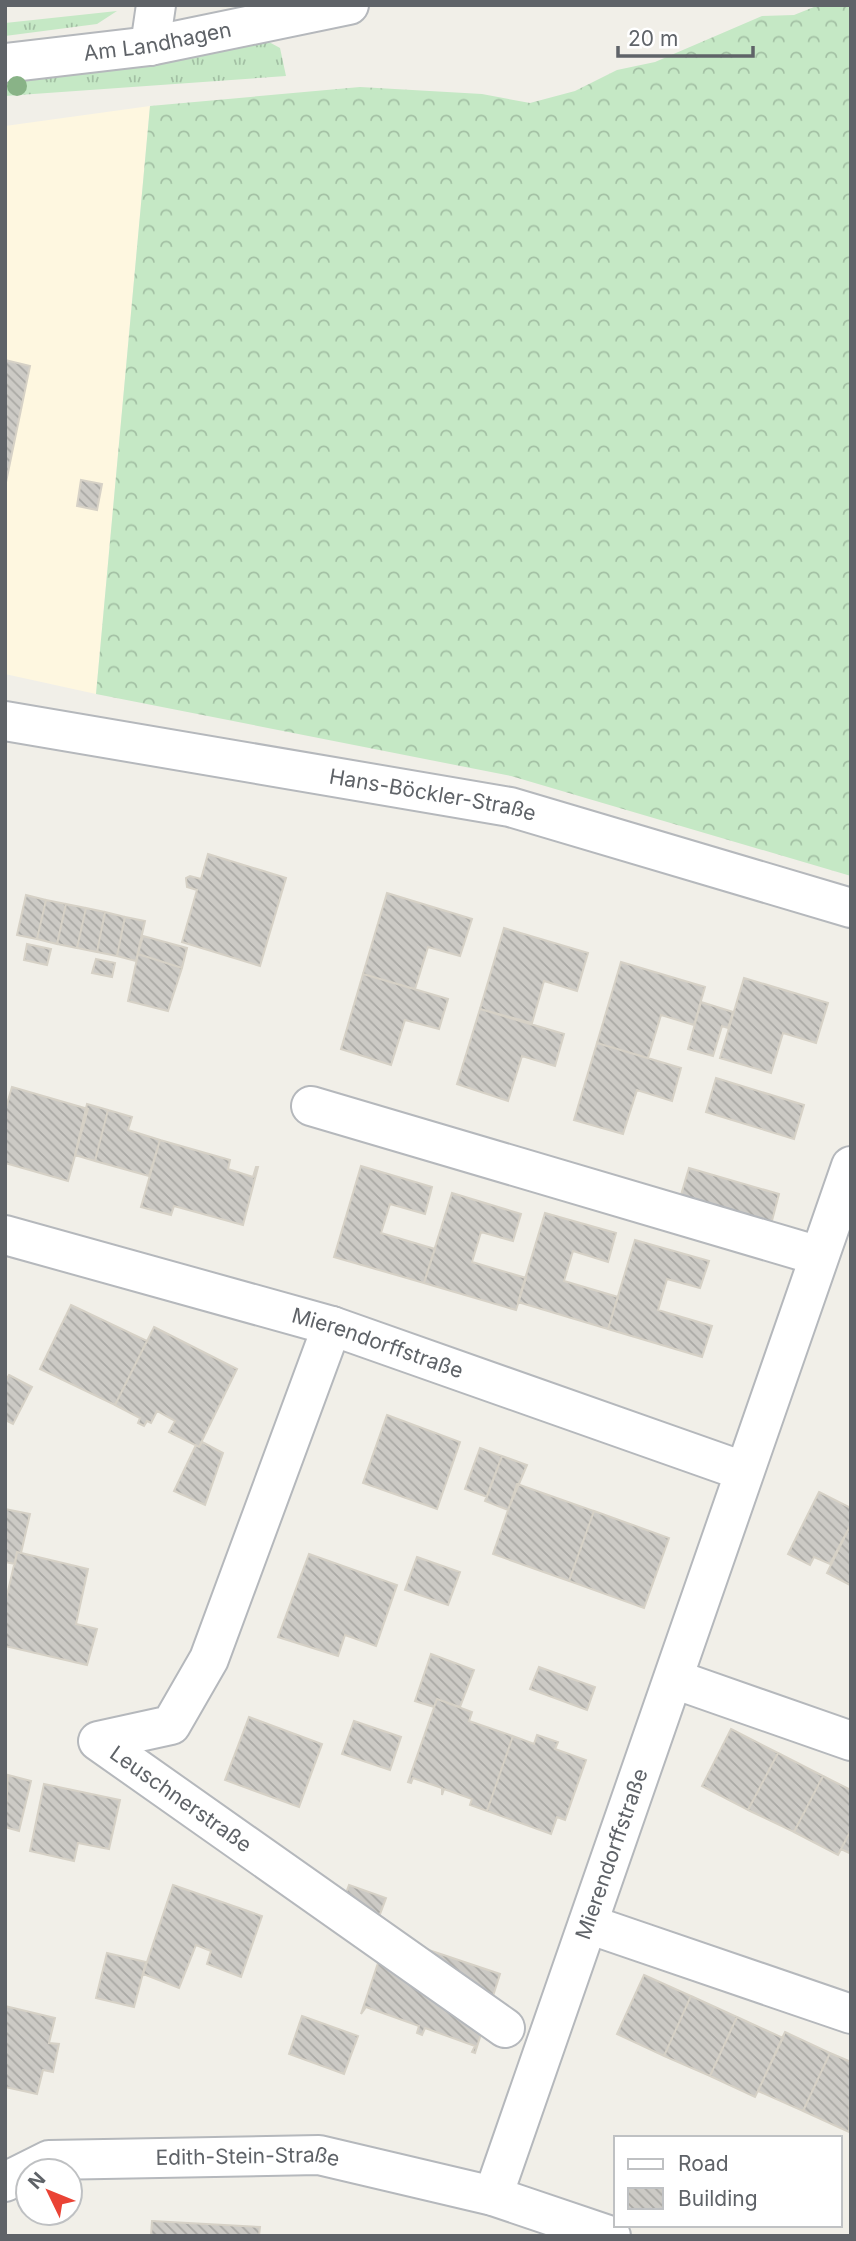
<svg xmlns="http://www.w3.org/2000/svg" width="856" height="2241" viewBox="0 0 856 2241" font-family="Inter,sans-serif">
  <defs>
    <pattern id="grass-tufts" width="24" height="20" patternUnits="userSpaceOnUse" patternTransform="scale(1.75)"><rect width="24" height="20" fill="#c5e8c5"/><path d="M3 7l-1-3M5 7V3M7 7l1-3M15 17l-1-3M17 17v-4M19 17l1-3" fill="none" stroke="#a3c0a4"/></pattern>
    <pattern id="forest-crowns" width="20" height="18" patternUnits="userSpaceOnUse" patternTransform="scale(1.75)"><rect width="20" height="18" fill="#c5e8c5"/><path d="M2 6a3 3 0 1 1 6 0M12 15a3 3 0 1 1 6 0" fill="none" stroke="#a3c0a4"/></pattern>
    <pattern id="building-back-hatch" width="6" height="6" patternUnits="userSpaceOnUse" patternTransform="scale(1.75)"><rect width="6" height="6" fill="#cccac5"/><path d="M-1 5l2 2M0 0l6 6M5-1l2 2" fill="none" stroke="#a9a8a4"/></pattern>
  </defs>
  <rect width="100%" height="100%" fill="#f1efe8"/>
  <!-- commercial -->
  <path fill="#fef7e0" d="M 150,106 L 96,694 L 5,674 L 5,126 Z"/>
  <!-- grass -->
  <path fill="url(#grass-tufts)" d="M 117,11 L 97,24 L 5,36 L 5,23 Z
    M 269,42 L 280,48 L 286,76 L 5,96 L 5,81 L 204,55 Z"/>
  <!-- forest -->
  <path fill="url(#forest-crowns)" d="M 819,5 L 851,5 L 851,876 L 511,776 L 96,694 L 150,106 L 360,87 L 482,94 L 530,103 L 575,91 L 617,70 L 655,62 L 762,16 L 794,15 Z"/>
  <!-- building -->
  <path fill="url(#building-back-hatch)" stroke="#d6d1c6" stroke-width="2" d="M 5,360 L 30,366 L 5,487 Z
    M 81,480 L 102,484 L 97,510 L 77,506 Z
    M 208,854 L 286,878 L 260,966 L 182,942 L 197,890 L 187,887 L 186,878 L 190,876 L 201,879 Z
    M 387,893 L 472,919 L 460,956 L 428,947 L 415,989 L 363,974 Z
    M 26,895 L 46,900 L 37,939 L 17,935 Z
    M 46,900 L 66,904 L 57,944 L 37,939 Z
    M 66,904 L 86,908 L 77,948 L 57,944 Z
    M 86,908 L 105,912 L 97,952 L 77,948 Z
    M 105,912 L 125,917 L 117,956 L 97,952 Z
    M 125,917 L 145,921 L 136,961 L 117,956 Z
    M 504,928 L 588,953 L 577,991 L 544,981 L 532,1023 L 480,1009 Z
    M 143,936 L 187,948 L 182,968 L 138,954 Z
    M 27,944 L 51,949 L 47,965 L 24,960 Z
    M 138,954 L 182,968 L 168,1011 L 128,1001 Z
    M 96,959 L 115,963 L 112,977 L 92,973 Z
    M 621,962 L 705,987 L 694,1025 L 661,1015 L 648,1058 L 597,1043 Z
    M 363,974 L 448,999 L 439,1029 L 405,1020 L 391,1065 L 341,1049 Z
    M 744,978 L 828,1003 L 816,1043 L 783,1033 L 771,1073 L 720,1058 Z
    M 701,1002 L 733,1012 L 728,1028 L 722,1026 L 713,1056 L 688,1049 Z
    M 480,1009 L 564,1034 L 555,1066 L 522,1056 L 508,1101 L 457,1084 Z
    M 597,1043 L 681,1068 L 672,1101 L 637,1090 L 623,1134 L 574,1120 Z
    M 716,1078 L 804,1105 L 794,1139 L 706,1112 Z
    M 12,1087 L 88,1109 L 68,1181 L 5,1163 L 5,1111 Z
    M 87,1104 L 108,1110 L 95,1161 L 75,1155 Z
    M 108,1110 L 132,1117 L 128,1130 L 160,1140 L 149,1176 L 95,1161 Z
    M 160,1140 L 230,1160 L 228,1169 L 253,1177 L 256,1167 L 258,1167 L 243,1225 L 174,1206 L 171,1215 L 141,1207 Z
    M 361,1166 L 432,1187 L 425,1214 L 390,1204 L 381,1233 L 435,1249 L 424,1283 L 334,1257 Z
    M 689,1168 L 779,1194 L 769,1232 L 678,1205 Z
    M 452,1193 L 521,1214 L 513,1241 L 481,1232 L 472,1262 L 526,1278 L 516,1310 L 424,1283 Z
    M 545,1213 L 616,1233 L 608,1262 L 573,1251 L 564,1281 L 618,1297 L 608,1329 L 518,1302 Z
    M 635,1240 L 709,1261 L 700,1288 L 667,1279 L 658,1310 L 712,1326 L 702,1357 L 608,1329 Z
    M 71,1305 L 147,1341 L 115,1405 L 40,1369 Z
    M 154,1327 L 237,1369 L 199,1447 L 169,1432 L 175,1421 L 157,1411 L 151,1423 L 147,1421 L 144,1426 L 138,1423 L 140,1418 L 115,1405 Z
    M 9,1375 L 32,1387 L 13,1424 L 5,1420 L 5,1382 Z
    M 387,1415 L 460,1442 L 437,1509 L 363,1483 Z
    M 202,1442 L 223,1453 L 205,1505 L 174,1491 L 196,1445 L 199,1447 Z
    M 480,1448 L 502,1456 L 487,1497 L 465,1489 Z
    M 502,1456 L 527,1465 L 508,1510 L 485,1501 Z
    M 517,1484 L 594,1511 L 569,1581 L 493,1554 Z
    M 819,1492 L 851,1508 L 851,1524 L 830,1564 L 814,1557 L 810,1565 L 788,1554 Z
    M 5,1509 L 30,1514 L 21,1553 L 17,1552 L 15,1564 L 5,1562 Z
    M 594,1511 L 669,1538 L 644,1608 L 569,1581 Z
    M 851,1524 L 851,1584 L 850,1585 L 827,1573 Z
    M 17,1552 L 88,1569 L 76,1624 L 97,1629 L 87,1665 L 5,1646 L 5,1604 Z
    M 309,1554 L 397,1585 L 376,1646 L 345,1635 L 338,1656 L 278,1637 Z
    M 417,1557 L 460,1572 L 448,1605 L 405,1590 Z
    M 431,1654 L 474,1670 L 460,1707 L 437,1699 L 434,1707 L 415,1701 Z
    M 539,1667 L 595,1687 L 587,1710 L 530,1689 Z
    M 437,1699 L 472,1712 L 469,1721 L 513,1736 L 487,1811 L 470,1805 L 472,1799 L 444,1789 L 442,1795 L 442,1788 L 413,1778 L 411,1783 L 408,1782 Z
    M 249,1717 L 322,1744 L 299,1807 L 225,1780 Z
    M 354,1721 L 401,1737 L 390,1770 L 342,1754 Z
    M 731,1729 L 778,1753 L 748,1810 L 702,1786 Z
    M 537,1735 L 558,1742 L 555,1749 L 586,1760 L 565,1820 L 557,1817 L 551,1834 L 487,1811 L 513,1736 L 534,1744 Z
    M 778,1753 L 823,1776 L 794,1832 L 748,1810 Z
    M 8,1775 L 31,1781 L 19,1831 L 5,1827 Z
    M 823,1776 L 851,1790 L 851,1830 L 838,1855 L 794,1832 Z
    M 44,1784 L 120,1800 L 109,1849 L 78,1843 L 74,1861 L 30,1851 Z
    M 851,1830 L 851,1854 L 841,1849 Z
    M 173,1885 L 262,1916 L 241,1977 L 207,1964 L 211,1951 L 196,1945 L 179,1988 L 143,1974 Z
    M 349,1885 L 386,1898 L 373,1933 L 336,1920 Z
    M 387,1936 L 500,1974 L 475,2053 L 472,2052 L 475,2046 L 425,2028 L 422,2035 L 417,2033 L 419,2026 L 366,2007 L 361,2014 Z
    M 107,1953 L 146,1962 L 134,2007 L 96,1998 Z
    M 644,1975 L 691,1996 L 664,2056 L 617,2034 Z
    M 691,1996 L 737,2017 L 710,2076 L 664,2056 Z
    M 5,2006 L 55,2018 L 49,2043 L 59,2044 L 53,2072 L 43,2070 L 37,2094 L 5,2087 Z
    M 302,2016 L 358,2036 L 344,2074 L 289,2054 Z
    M 737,2017 L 783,2038 L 755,2097 L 710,2076 Z
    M 785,2032 L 830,2053 L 803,2111 L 758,2091 Z
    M 830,2053 L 851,2062 L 849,2132 L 803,2111 Z
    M 152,2221 L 260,2227 L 259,2236 L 151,2236 Z"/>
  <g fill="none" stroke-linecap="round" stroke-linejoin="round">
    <!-- minor casing -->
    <g stroke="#b5b8bc" stroke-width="42">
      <g id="minor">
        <path d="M 150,46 L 156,5"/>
        <path id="s1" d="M 5,63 L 150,46 L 349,5"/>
        <path id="s2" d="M 5,721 L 510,807 L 851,908"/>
        <path d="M 311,1106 L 819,1256"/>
        <path id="s3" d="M 5,1235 L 332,1326 L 743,1471"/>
        <path id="s4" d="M 332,1326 L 209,1659 L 171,1725 L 98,1741 L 505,2028"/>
        <path d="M 674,1679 L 851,1741"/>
        <path d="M 588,1924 L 851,2014"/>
        <path id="s5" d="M 5,2182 L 49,2160 L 319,2155 L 493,2196 L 611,2236"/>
        <path id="s6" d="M 493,2196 L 851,1166"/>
      </g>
    </g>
    <!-- minor -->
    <use href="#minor" stroke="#fff" stroke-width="38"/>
  </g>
  <!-- trees -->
  <circle fill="#89b387" cx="17" cy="86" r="10"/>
  <g text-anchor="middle" stroke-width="5" stroke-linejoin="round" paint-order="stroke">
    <!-- street labels -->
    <g font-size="21" fill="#5f6368" stroke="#fff">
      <text dy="7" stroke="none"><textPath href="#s1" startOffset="154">Am Landhagen</textPath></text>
      <text dy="7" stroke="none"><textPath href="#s2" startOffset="434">Hans-Böckler-Straße</textPath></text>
      <text dy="7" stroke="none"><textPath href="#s3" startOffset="388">Mierendorffstraße</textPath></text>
      <text dy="7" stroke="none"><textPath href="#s4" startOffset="607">Leuschnerstraße</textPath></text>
      <text dy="7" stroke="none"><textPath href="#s6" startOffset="362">Mierendorffstraße</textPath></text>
      <text dy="7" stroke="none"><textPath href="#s5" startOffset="248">Edith-Stein-Straße</textPath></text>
    </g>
  </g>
  <!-- border -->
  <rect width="856" height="2241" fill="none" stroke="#5f6368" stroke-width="14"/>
  <!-- legend -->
  <rect x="614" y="2136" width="228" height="91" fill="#ffffff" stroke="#bfc1c3" stroke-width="2"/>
  <rect x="628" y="2159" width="35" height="10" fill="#ffffff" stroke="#bfc1c3" stroke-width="2"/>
  <text x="678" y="2171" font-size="21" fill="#5f6368">Road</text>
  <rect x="628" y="2188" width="35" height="21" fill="url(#building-back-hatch)" stroke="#bfc1c3" stroke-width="2"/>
  <text x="678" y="2206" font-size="21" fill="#5f6368">Building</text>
  <!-- north arrow -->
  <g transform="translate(49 2192) rotate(313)"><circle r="33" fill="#ffffff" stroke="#bfc1c3" stroke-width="2"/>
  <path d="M0-5L12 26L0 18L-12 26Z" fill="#ea4335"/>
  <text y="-10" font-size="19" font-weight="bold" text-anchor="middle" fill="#5f6368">N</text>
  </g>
  <!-- scale -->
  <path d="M618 46v10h135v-10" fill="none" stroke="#5f6368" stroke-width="3.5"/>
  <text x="628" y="46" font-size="21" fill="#5f6368" stroke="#ffffff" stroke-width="5" paint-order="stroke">20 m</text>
</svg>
